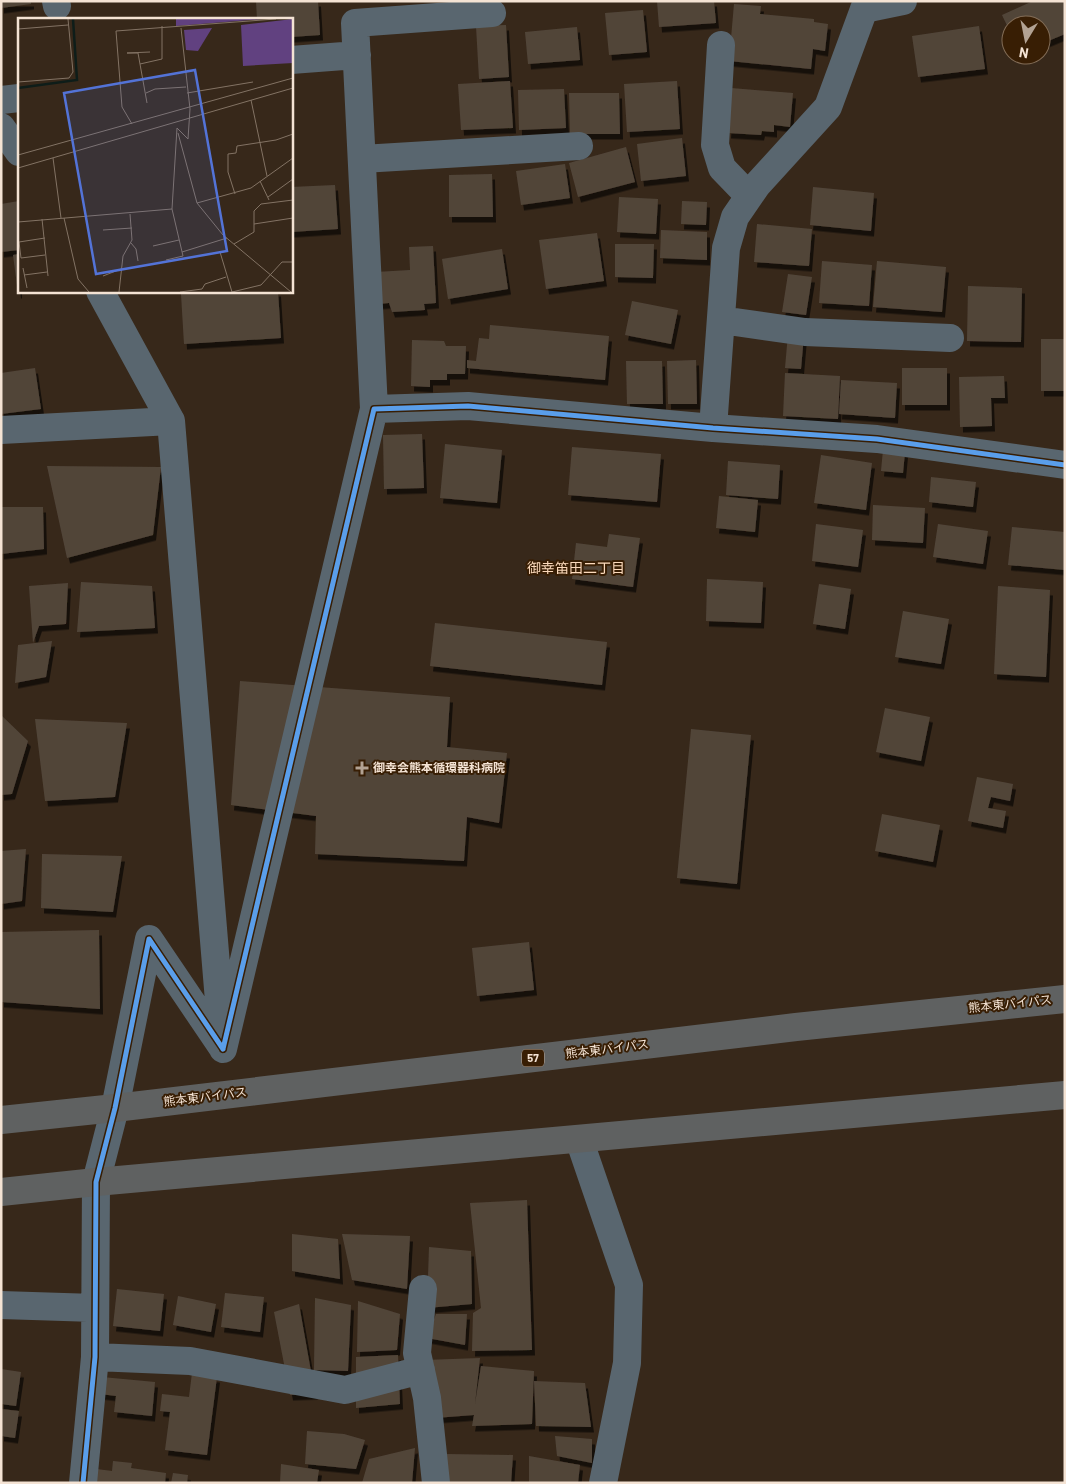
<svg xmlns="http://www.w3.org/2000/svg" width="1066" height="1484" viewBox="0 0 1066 1484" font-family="Barlow,'Noto Sans JP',sans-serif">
  <defs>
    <filter id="shadow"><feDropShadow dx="3" dy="5.5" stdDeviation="0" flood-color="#0009"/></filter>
  </defs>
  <rect width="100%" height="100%" fill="#37281a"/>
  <!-- building -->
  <path fill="#514539" filter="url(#shadow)" d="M 1,1 L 31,1 L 31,4 L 1,8 Z
    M 256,1 L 318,1 L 320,35 L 291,37 L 291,19 L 257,19 Z
    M 657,1 L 714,1 L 716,23 L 659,27 Z
    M 1033,1 L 1065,1 L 1065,34 L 1041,44 L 1041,25 L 1011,25 L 1011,34 L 1002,15 Z
    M 734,4 L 761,6 L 760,14 L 814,19 L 814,22 L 828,24 L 825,51 L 813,49 L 811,69 L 729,61 Z
    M 643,10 L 647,52 L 609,55 L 605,13 Z
    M 506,25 L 509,77 L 479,79 L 476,26 Z
    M 979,26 L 985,69 L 918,77 L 912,36 Z
    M 577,27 L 580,60 L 528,64 L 525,32 Z
    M 510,81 L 513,128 L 461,130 L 458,84 Z
    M 677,81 L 680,129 L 627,132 L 624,84 Z
    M 731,88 L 793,93 L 790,127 L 774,125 L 774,132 L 762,131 L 761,135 L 728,133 Z
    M 564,89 L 566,128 L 519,130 L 518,90 Z
    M 569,93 L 619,93 L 620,134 L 570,134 Z
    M 682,138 L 686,176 L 641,181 L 637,144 Z
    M 626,147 L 635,182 L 578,197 L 569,163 Z
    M 565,164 L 570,198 L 521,205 L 516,171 Z
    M 492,174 L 493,217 L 449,217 L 449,175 Z
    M 335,185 L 338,229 L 291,232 L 291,187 Z
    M 813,187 L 874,193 L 871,231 L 810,225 Z
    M 619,197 L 658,199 L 656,234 L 617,232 Z
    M 19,201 L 19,250 L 1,252 L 1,204 Z
    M 682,201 L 707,202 L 706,225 L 681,224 Z
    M 757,224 L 812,229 L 809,266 L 754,262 Z
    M 661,230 L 707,232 L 707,260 L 660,258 Z
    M 597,233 L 604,281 L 546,289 L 539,240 Z
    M 615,244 L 654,244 L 653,278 L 615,277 Z
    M 433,246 L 436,303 L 424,304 L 425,310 L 392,312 L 389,303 L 378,304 L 376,272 L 410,270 L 409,247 Z
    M 502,249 L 508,289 L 448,299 L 442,259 Z
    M 19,254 L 19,293 L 18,293 L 13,255 Z
    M 822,261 L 872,265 L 869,306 L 819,303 Z
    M 877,261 L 946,267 L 942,312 L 873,307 Z
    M 788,274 L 812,277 L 806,315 L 782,312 Z
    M 968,286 L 1022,288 L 1021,342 L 967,341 Z
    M 231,291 L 278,291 L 281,338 L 184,344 L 181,294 Z
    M 632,301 L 678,310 L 671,344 L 625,335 Z
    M 490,325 L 609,336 L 605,380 L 467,368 L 467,360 L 476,361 L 479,338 L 489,339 Z
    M 788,334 L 804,335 L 801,369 L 785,368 Z
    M 1041,339 L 1065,339 L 1065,391 L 1041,391 Z
    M 412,340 L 444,341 L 446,346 L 466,346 L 465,374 L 447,374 L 447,380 L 430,380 L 430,387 L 411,386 Z
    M 696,360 L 697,404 L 668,404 L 667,361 Z
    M 626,361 L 662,361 L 663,404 L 627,404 Z
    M 35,368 L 41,409 L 1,414 L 1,373 Z
    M 902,368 L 947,368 L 947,405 L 902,405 Z
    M 785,373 L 840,376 L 838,419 L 783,416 Z
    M 1004,376 L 1005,398 L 991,398 L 992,426 L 960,427 L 959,377 Z
    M 841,380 L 897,383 L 895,418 L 839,414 Z
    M 422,434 L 424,488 L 384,489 L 383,435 Z
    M 445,444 L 502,450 L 497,503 L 440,498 Z
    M 572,447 L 661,454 L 657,502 L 568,495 Z
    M 883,450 L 905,452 L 903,473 L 881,471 Z
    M 821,455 L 872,463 L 866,510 L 814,503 Z
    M 728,461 L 780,465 L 778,499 L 726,495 Z
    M 47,466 L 161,467 L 153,535 L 67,558 Z
    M 931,477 L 976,482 L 973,507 L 929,502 Z
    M 719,496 L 758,500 L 755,532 L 716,528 Z
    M 873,505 L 925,508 L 923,543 L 872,540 Z
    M 1,507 L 43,507 L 44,549 L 1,554 Z
    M 816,524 L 863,530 L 858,567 L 812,561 Z
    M 938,524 L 988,531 L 983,564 L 933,557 Z
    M 1012,527 L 1065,532 L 1065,570 L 1008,565 Z
    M 609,534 L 640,538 L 633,587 L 572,579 L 576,543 L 607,547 Z
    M 707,579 L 763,582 L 761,623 L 706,621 Z
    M 81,582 L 152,586 L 155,628 L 77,632 Z
    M 68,583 L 66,624 L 39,626 L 33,643 L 29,586 Z
    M 819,584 L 851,589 L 845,629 L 813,624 Z
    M 998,586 L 1050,590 L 1046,677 L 994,674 Z
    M 903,611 L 949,619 L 941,664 L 895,657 Z
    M 435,623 L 607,642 L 602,685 L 430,666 Z
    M 52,641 L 46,677 L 15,683 L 18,645 Z
    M 240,681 L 450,697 L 447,747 L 507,753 L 499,823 L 467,817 L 464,861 L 315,854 L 316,816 L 231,805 Z
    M 885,708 L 930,717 L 921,761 L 876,752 Z
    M 1,715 L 28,741 L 12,794 L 1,795 Z
    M 35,719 L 127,723 L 115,797 L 45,801 Z
    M 691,729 L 751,735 L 737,884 L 677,878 Z
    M 977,777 L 1013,784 L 1010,801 L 991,797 L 988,808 L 1006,811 L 1003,828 L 968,821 Z
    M 882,814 L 940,825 L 933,862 L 875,851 Z
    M 26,849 L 22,901 L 1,904 L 1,851 Z
    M 42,854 L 122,856 L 113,912 L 41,908 Z
    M 99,930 L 100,1009 L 1,1002 L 1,932 Z
    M 529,942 L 534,990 L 477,996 L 472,948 Z
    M 527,1200 L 532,1350 L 472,1351 L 473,1313 L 481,1308 L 470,1203 Z
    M 292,1234 L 338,1239 L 340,1279 L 292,1271 Z
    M 342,1234 L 410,1236 L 407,1289 L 352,1280 Z
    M 429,1247 L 471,1251 L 472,1304 L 427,1308 Z
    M 117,1289 L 164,1294 L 160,1331 L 113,1326 Z
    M 225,1293 L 264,1297 L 260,1332 L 221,1327 Z
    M 178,1296 L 216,1304 L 211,1332 L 173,1325 Z
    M 315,1298 L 351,1305 L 348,1371 L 314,1370 Z
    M 358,1301 L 400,1314 L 397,1350 L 357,1352 Z
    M 299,1304 L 315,1394 L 290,1395 L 274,1312 Z
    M 436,1314 L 467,1314 L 465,1345 L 427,1338 Z
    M 398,1355 L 400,1404 L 356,1408 L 356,1357 Z
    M 480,1358 L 475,1404 L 481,1366 L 534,1371 L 532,1424 L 472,1426 L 474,1415 L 435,1418 L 425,1360 Z
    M 1,1369 L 21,1372 L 16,1406 L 1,1404 Z
    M 192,1373 L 217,1377 L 207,1455 L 165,1450 L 170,1412 L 160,1411 L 162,1394 L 189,1397 Z
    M 102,1377 L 155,1382 L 152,1416 L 114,1412 L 116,1396 L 100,1394 Z
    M 534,1381 L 585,1383 L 591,1427 L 536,1426 Z
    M 1,1409 L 19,1411 L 15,1438 L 1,1436 Z
    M 307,1431 L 344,1434 L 365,1440 L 356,1469 L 305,1464 Z
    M 555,1436 L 592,1439 L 592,1463 L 557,1456 Z
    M 415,1448 L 412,1483 L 362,1483 L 369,1459 Z
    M 445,1454 L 513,1455 L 511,1483 L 447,1483 Z
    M 529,1456 L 580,1465 L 578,1483 L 529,1483 Z
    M 113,1461 L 132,1463 L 131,1468 L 166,1473 L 165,1483 L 88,1483 L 89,1468 L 112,1471 Z
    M 281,1464 L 319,1470 L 317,1483 L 280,1483 Z
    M 173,1473 L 188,1475 L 187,1483 L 171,1483 Z"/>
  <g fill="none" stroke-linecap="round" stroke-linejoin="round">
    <!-- street -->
    <path stroke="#59666f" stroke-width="28" d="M 56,1 L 57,6
      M 864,9 L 903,1
      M 721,45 L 715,145 L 722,168 L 749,196
      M 291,60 L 357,55
      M 1,100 L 19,98
      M 1,127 L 19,152
      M 362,159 L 579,146
      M 100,291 L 171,421 L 221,1025
      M 721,320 L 805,332 L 950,338
      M 374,409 L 355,23 L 492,13
      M 713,428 L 726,248 L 735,217 L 757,185 L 828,107 L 867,1
      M 1,430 L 171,421
      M 223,1049 L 374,409 L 468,406 L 713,428 L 877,439 L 1065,465
      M 579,1139 L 629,1285 L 627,1363 L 603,1483
      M 423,1289 L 417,1353 L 427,1398 L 436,1483
      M 1,1305 L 95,1308
      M 95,1357 L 190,1361 L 345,1390 L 421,1370
      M 83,1483 L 95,1357 L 96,1182 L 115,1108 L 149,939 L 222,1047"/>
    <!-- highway -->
    <path stroke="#5f6161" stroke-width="28" d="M 1,1120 L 115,1108 L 796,1027 L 1065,999
      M 1,1192 L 96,1182 L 1065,1095"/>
    <!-- cycleway casing -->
    <g stroke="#381e04" stroke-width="8">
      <path id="cycleway" d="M 223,1049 L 374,409 L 468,406 L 713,428 L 877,439 L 1065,465
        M 83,1483 L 95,1357 L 96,1182 L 115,1108 L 149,939 L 223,1049"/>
    </g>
    <!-- cycleway -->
    <use href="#cycleway" stroke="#5a9eea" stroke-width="5"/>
  </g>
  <!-- markers -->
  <path fill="#b2a293" stroke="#381e04" stroke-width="2" d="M359.5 760.5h5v5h5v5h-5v5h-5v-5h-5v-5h5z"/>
  <g text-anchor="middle" stroke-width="4" stroke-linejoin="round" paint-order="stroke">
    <!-- shield labels -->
    <rect fill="#381e04" stroke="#bca896" stroke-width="1" x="522" y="1049.5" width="22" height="17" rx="4"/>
    <g font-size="11" font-weight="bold" fill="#f4e3d4">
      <text x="533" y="1062">57</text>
    </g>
    <!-- poi labels -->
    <g font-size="12" font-weight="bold" fill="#f4e3d4" stroke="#381e04" text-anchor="start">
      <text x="373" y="772">御幸会熊本循環器科病院</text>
    </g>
    <!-- street labels -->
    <g font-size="12" fill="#f4e3d4" stroke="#381e04">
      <text transform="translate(1010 1004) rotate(-6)" y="4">熊本東バイパス</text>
      <text transform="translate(607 1049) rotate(-7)" y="4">熊本東バイパス</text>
      <text transform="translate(205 1097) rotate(-7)" y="4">熊本東バイパス</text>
    </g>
    <!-- neighbourhood labels -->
    <g font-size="14" fill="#fcdabc" stroke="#381e04">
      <text x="576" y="573">御幸笛田二丁目</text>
    </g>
  </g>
  <!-- overview -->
  <g transform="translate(18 18)">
    <rect width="275" height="275" fill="#37281a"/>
    <path d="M 158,1 L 245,1 L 158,8 ZM 275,1 L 275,45 L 225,48 L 223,7 ZM 194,10 L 180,33 L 168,32 L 166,12 Z" fill="#614180"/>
    <path fill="none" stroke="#0e1d19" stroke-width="2.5" d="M 0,70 L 59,62 L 55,1"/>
    <path fill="none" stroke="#837364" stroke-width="1" d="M 0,11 L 50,7M 122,46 L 144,41 L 144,8M 0,64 L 51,60 L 55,54 L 50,1M 128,75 L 137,71 L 168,69M 169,75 L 235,64M 233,82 L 249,158M 129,85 L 120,35 L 109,35 L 132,34M 114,106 L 104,89 L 98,13 L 258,1M 159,110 L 170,121 L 172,91 L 163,10M 160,115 L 179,185 L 205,217 L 273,274M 0,137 L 275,60M 35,140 L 43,200M 0,150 L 275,70M 242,163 L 251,182M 217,176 L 210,154 L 210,136 L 218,135 L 219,128 L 258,122 L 275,116M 250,179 L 275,161M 179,185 L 233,170 L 275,140M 46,200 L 60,261 L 71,274M 24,201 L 30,258M 0,204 L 154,191 L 159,110M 236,206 L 275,200M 85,212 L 114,210M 27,220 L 1,224 L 3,240 L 27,237M 113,225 L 118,231 L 120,243M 216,226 L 236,214 L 236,193 L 243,186 L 275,182M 135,228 L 161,222M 164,234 L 209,220M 202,234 L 214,274M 148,242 L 165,238 L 154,191M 5,250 L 9,270M 6,257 L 29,254M 85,258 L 103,251M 101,274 L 105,238 L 114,222 L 112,196M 162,274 L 184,271 L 187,266 L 208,259M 214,274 L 243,267 L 264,244 L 275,244"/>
    <path fill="#5373d7" fill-opacity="0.15" stroke="#5373d7" stroke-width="2.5" d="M 177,52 L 209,233 L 78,256 L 46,75 Z"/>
    <rect width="275" height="275" fill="none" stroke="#f4e3d4" stroke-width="2.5"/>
  </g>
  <!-- border -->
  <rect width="1066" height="1484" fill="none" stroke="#f4e3d4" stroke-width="5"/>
  <!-- north arrow -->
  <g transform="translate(1026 40) rotate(190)"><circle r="24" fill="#381e04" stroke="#836d57"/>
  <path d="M0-4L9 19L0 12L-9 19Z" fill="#b2a293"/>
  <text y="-8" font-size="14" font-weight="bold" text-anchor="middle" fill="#f4e3d4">N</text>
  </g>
</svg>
